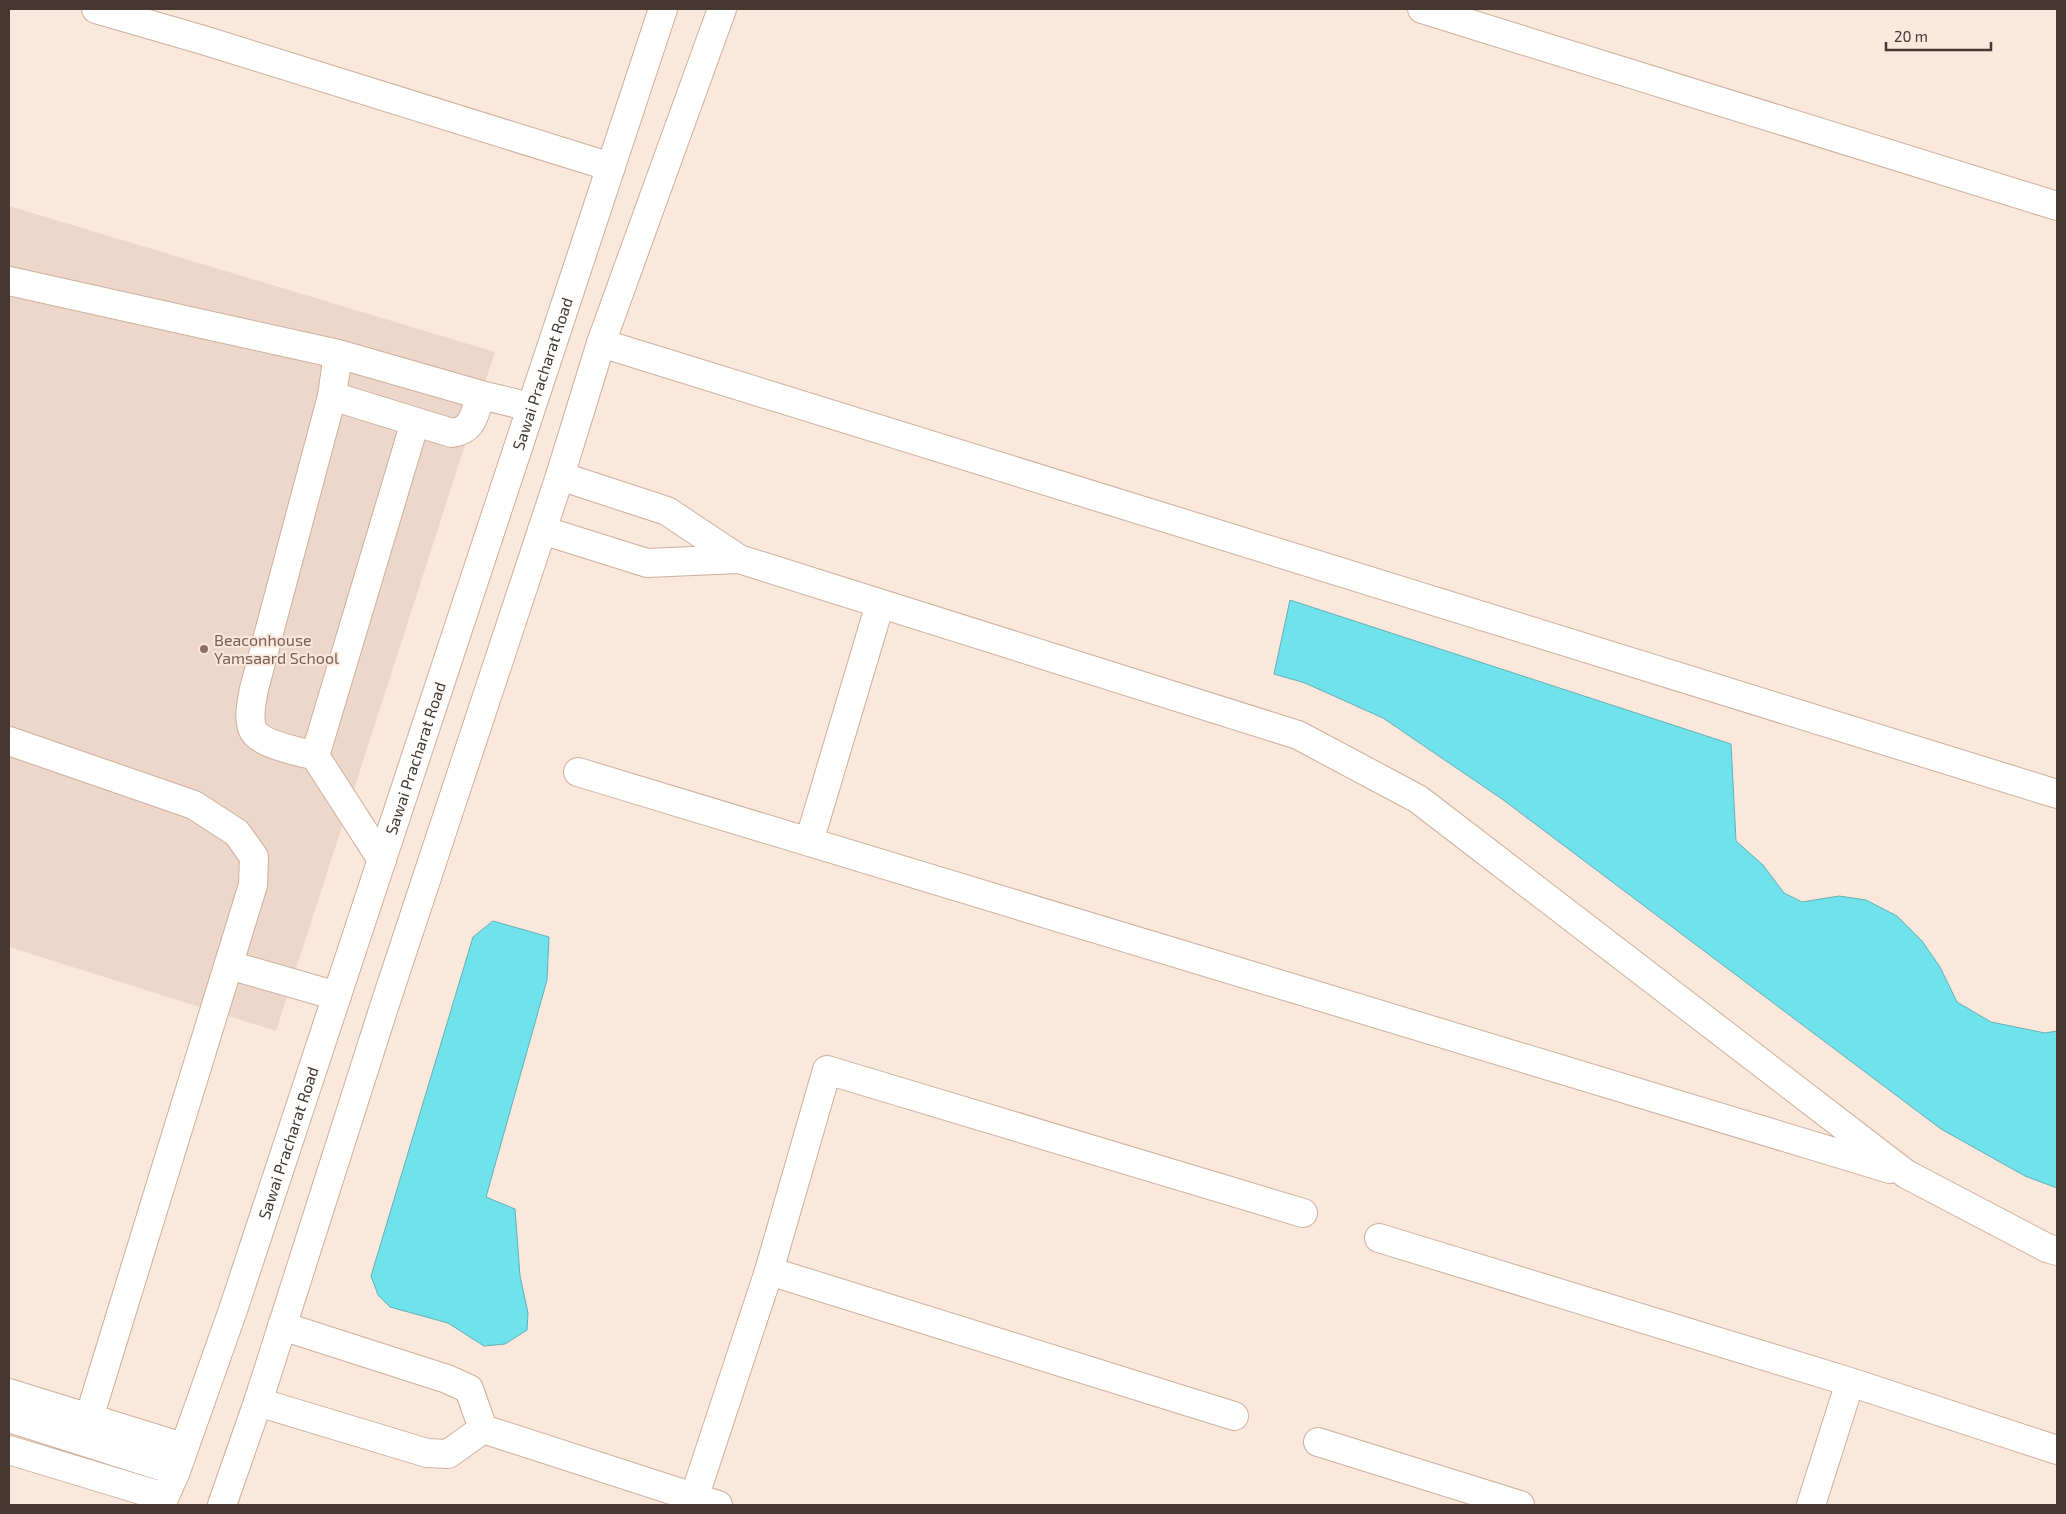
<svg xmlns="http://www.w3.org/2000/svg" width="2066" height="1514" viewBox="0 0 2066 1514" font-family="'Exo 2',sans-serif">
  <rect width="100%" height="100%" fill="#fbe8dc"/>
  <!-- education -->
  <path fill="#ecd7ca" d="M 9,206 L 495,352 L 276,1031 L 9,947 Z"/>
  <!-- water -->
  <path fill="#6fe2ec" stroke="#62afb4" d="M 1290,600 L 1731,744 L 1736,841 L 1763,865 L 1784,893 L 1802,902 L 1839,896 L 1866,900 L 1897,916 L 1922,941 L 1940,967 L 1957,1002 L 1991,1022 L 2045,1033 L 2057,1031 L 2057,1188 L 2025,1176 L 1941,1129 L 1502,799 L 1383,718 L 1305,683 L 1274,674 Z
    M 493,921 L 549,937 L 547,980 L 486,1197 L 515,1209 L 520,1276 L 528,1313 L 527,1330 L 505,1344 L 484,1346 L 448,1323 L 390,1307 L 378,1295 L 371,1276 L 473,937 Z"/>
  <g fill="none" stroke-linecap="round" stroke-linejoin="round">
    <!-- minor casing -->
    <g stroke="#cdaf9a" stroke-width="30">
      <path id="minor" d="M 96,9 L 203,40 L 611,167
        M 1422,9 L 2057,206
        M 9,281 L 338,354 L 481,395 L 531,407
        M 601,343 L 2057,794
        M 338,354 L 332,396 L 254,689 C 252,701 248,715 252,728 C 258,745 299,751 315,756 L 415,422
        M 332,396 L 452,433 C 474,430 474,414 481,395
        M 560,476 L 667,511 L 739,559 L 1298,735 L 1418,799 L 1906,1174 L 2047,1248 L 2057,1251
        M 542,530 L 647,563 L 739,559
        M 9,741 L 194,805 L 237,833 L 254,857 L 253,885 L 89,1418
        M 315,756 L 382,860
        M 578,772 L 1890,1169
        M 809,842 L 880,604
        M 229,965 L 337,996
        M 1379,1238 L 1850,1382 L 2057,1450
        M 769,1271 L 1234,1416
        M 282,1326 L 447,1379 L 469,1389 L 483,1429
        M 9,1393 L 183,1447
        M 258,1402 L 427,1453 L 448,1454 L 483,1429
        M 9,1418 L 176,1471
        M 483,1429 L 718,1505
        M 1318,1442 L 1520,1505
        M 9,1450 L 164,1497
        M 694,1498 L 769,1271 L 827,1070 L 1303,1213
        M 1811,1505 L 1850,1382"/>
    </g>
    <!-- major casing -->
    <g stroke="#cdaf9a" stroke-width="30">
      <g id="major">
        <path id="s1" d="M 161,1505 L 176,1471 L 233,1310 L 663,9"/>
        <path d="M 222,1505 L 258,1402 L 384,1007 L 560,476 L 601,343 L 722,9"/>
      </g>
    </g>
    <!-- minor -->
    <use href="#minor" stroke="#fff" stroke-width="28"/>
    <!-- major -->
    <use href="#major" stroke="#fff" stroke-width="28"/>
  </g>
  <!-- markers -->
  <circle fill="#8d6e63" stroke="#fbe8dc" stroke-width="2" cx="204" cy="649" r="5"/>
  <g text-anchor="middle" stroke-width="4" stroke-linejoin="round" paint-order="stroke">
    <!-- street labels -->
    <g font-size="16" fill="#443830" stroke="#fbe8dc">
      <text dy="6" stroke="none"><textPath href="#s1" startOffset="1194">Sawai Pracharat Road</textPath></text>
      <text dy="6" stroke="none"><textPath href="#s1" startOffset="789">Sawai Pracharat Road</textPath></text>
      <text dy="6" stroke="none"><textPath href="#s1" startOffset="384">Sawai Pracharat Road</textPath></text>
    </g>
    <!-- education labels -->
    <g font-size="16" fill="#785e54" stroke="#fbe8dc" text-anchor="start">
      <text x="214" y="646">Beaconhouse<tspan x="214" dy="18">Yamsaard School</tspan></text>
    </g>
  </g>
  <!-- border -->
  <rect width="2066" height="1514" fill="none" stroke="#443830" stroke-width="20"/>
  <!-- scale -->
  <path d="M1886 42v8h105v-8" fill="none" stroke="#443830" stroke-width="2.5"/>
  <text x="1894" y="42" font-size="15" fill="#443830" stroke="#fbe8dc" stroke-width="4" paint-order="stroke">20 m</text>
</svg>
